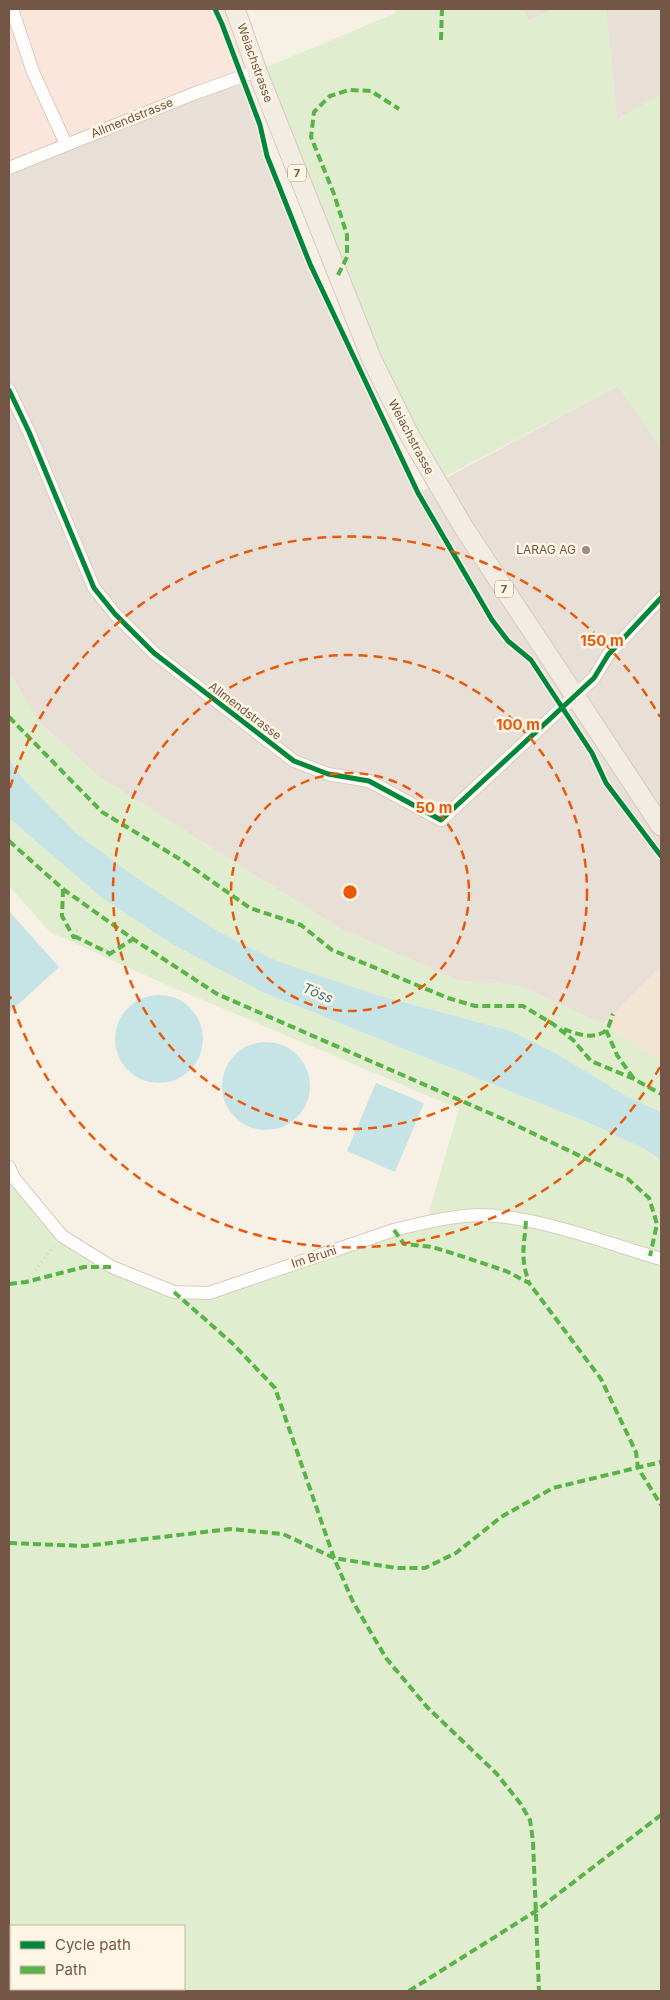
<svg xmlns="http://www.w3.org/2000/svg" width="670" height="2000" viewBox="0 0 670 2000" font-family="Inter,sans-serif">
  <rect width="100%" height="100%" fill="#f6f0e5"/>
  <!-- residential -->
  <path fill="#f2e5d4" d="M 661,966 L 661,1061 L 603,1024 Z"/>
  <!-- commercial -->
  <path fill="#fae6da" d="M 12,9 L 235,9 L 257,71 L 9,168 L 9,13 Z"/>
  <!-- industrial -->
  <path fill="#e8dfd6" d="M 522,9 L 553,9 L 529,21 Z
    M 606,9 L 661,9 L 661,95 L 617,119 Z
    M 241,77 L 260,125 L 267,156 L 310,264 L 346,345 L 418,493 L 618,386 L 661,447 L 661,966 L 603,1024 L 517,985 L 459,981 L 339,928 L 98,776 L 37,720 L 9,671 L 9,168 Z"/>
  <!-- green -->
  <path fill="#e1edcf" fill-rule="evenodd" d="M 395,9 L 522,9 L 529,21 L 553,9 L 606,9 L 617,119 L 661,95 L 661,447 L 618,386 L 435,482 L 257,71 L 396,13 Z
    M 9,671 L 37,720 L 98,776 L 339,928 L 459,981 L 517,985 L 603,1024 L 661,1061 L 661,1112 L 628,1097 L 557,1054 L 511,1031 L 377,995 L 277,961 L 221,933 L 141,881 L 76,833 L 27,783 L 9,759 Z
    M 9,818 L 101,897 L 172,944 L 262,992 L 587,1122 L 645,1149 L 661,1160 L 661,1991 L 9,1991 L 9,1167 L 62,1236 L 174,1292 L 209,1293 L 426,1222 L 459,1109 L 158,981 L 50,932 L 9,886 ZM 11,1926 L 184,1926 L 184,1989 L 11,1989 Z"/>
  <!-- water -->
  <path fill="#c6e4e6" d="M 9,759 L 27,783 L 76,833 L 141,881 L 221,933 L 277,961 L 377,995 L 511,1031 L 557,1054 L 628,1097 L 661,1112 L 661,1160 L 645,1149 L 587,1122 L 262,992 L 172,944 L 101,897 L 9,818 Z
    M 9,911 L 59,967 L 9,1013 Z
    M115 1039a44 44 0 1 1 88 0a44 44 0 1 1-88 0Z
    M222 1086a44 44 0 1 1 88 0a44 44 0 1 1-88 0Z
    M 376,1083 L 424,1103 L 395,1172 L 347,1151 Z"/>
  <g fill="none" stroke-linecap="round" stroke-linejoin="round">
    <!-- minor casing -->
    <g stroke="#d7cdc3" stroke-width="14">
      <path id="minor" d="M 12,9 L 33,72 L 66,144
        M 9,168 L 193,94 L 257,71
        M 9,390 L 29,432 L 94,588 L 115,614 L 154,653 L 294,761 L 328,774 L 369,781 L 441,820 L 594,678 L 608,655 L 661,598
        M 9,1167 L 14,1178 L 62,1236 L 112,1267 L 174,1292 L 209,1293 L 394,1230 C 421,1223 450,1216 478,1215 C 535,1215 606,1243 661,1259"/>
    </g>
    <!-- primary casing -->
    <g stroke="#d5cbc3" stroke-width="21">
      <path id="primary" d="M 235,9 L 257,71 L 372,360 L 410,436 L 464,528 L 661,826"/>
    </g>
    <!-- path -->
    <path stroke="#d9d0ca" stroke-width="3" stroke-dasharray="1 4" stroke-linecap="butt" d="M 74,936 L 77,931 L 79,937 L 74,938
      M 108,955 L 106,950 L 112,949 L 111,954
      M 26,1282 L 54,1246"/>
    <!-- minor -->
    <use href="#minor" stroke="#fefdfb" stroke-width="12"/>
    <!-- primary -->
    <use href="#primary" stroke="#f2ece2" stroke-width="19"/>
    <!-- quiet -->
    <path stroke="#59b447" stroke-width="4" stroke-dasharray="8 4" stroke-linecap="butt" d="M 441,40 L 442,9
      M 338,275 L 347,257 L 347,235 L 334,194 L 311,137 L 314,112 L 330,96 L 349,90 L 371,91 L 399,109
      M 9,717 L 102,812 L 183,861 L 250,908 L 301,925 L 332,950 L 448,998 L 475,1006 L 523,1006 L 553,1024 L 573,1040 L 591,1061 L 634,1079 L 661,1094
      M 9,841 L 63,889 L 133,939 L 217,994 L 503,1119 L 628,1179 L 649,1198 L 657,1224 L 650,1256
      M 63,889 L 62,916 L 74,938
      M 74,936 L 111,954
      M 108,955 L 133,939
      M 564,1029 C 575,1034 597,1041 607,1029 C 610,1025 611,1018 613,1014
      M 606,1030 L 617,1055 L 634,1079
      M 526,1221 C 524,1249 520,1256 529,1283
      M 394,1230 L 404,1244 L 432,1247 L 455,1254 L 506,1271 L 529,1283 L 601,1379 L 636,1452 L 638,1468 L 661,1505
      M 9,1284 L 26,1282 L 84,1267 L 112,1267
      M 174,1292 L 233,1344 L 275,1388 L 334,1558 L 353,1602 L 386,1658 L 427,1707 L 496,1773 L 520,1803 L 530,1820 L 533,1841 L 539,1991
      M 9,1543 L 85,1546 L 230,1529 L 283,1534 L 334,1558 L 396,1568 L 425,1568 L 456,1553 L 501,1517 L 553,1488 L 661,1462
      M 409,1991 L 536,1911 L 661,1815"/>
    <!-- cycleway casing -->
    <g stroke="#fff5e5" stroke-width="8">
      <path id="cycleway" d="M 215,9 L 222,24 L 260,125 L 267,156 L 310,264 L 418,493 L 492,620 L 508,641 L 531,660 L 592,753 L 606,783 L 661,856
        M 9,390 L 29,432 L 94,588 L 115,614 L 154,653 L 294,761 L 328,774 L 369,781 L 441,820 L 594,678 L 608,655 L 661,598"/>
    </g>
    <!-- cycleway -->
    <use href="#cycleway" stroke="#00873e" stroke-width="5"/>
  </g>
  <!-- distance rings -->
  <g fill="none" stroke="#e8590c" stroke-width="2.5" stroke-dasharray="9 6">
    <circle cx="350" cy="892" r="119"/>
    <circle cx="350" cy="892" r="237"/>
    <path d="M660 1067A356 356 0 0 1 10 996M10 788A356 356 0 0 1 660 717"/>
  </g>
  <!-- markers -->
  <circle fill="#a18c7e" stroke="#fff5e5" stroke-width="2" cx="586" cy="550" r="5"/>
  <g text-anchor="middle" stroke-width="5" stroke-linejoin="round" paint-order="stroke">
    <!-- shield labels -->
    <g fill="#fff5e5" stroke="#9d8676" stroke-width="1">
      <rect x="288" y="164.5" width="18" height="17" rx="4"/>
      <rect x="495" y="580.5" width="18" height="17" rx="4"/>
    </g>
    <g font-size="11" font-weight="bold" fill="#735646">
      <text x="297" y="177">7</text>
      <text x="504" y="593">7</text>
    </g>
    <!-- street labels -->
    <g font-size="12" fill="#735646" stroke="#fff5e5">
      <text transform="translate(255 63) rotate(70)" y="4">Weiachstrasse</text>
      <text transform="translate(132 118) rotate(-22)" y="4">Allmendstrasse</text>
      <text transform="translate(411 437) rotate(62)" y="4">Weiachstrasse</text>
      <text transform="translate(245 711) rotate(37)" y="4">Allmendstrasse</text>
      <text transform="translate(314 1257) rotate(-18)" y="4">Im Bruni</text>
    </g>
    <!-- poi labels -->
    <g font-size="12" fill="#735646" stroke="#fff5e5" text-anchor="end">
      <text x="576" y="554">LARAG AG</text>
    </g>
    <!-- water labels -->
    <g font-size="14" font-style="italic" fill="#3c7681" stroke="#fff5e5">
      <text transform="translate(318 993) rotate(23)" y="5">Töss</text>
    </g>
  </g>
  <circle cx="350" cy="892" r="8" fill="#e8590c" stroke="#fff5e5" stroke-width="2.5"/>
  <g font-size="15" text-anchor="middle" font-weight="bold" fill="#e8590c" stroke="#fff5e5" stroke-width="5" stroke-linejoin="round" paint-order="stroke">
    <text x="602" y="646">150 m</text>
    <text x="518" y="730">100 m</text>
    <text x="434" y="813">50 m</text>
  </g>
  <!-- border -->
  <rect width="670" height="2000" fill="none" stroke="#735646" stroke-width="20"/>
  <!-- legend -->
  <rect x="10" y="1925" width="175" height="65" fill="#fff5e5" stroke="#c7b5a5"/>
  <rect x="20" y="1941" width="25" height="8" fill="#00873e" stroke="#c7b5a5"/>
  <text x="55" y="1950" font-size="15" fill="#735646">Cycle path</text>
  <rect x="20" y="1966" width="25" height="8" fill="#59b447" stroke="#c7b5a5"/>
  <text x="55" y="1975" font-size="15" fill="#735646">Path</text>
</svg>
